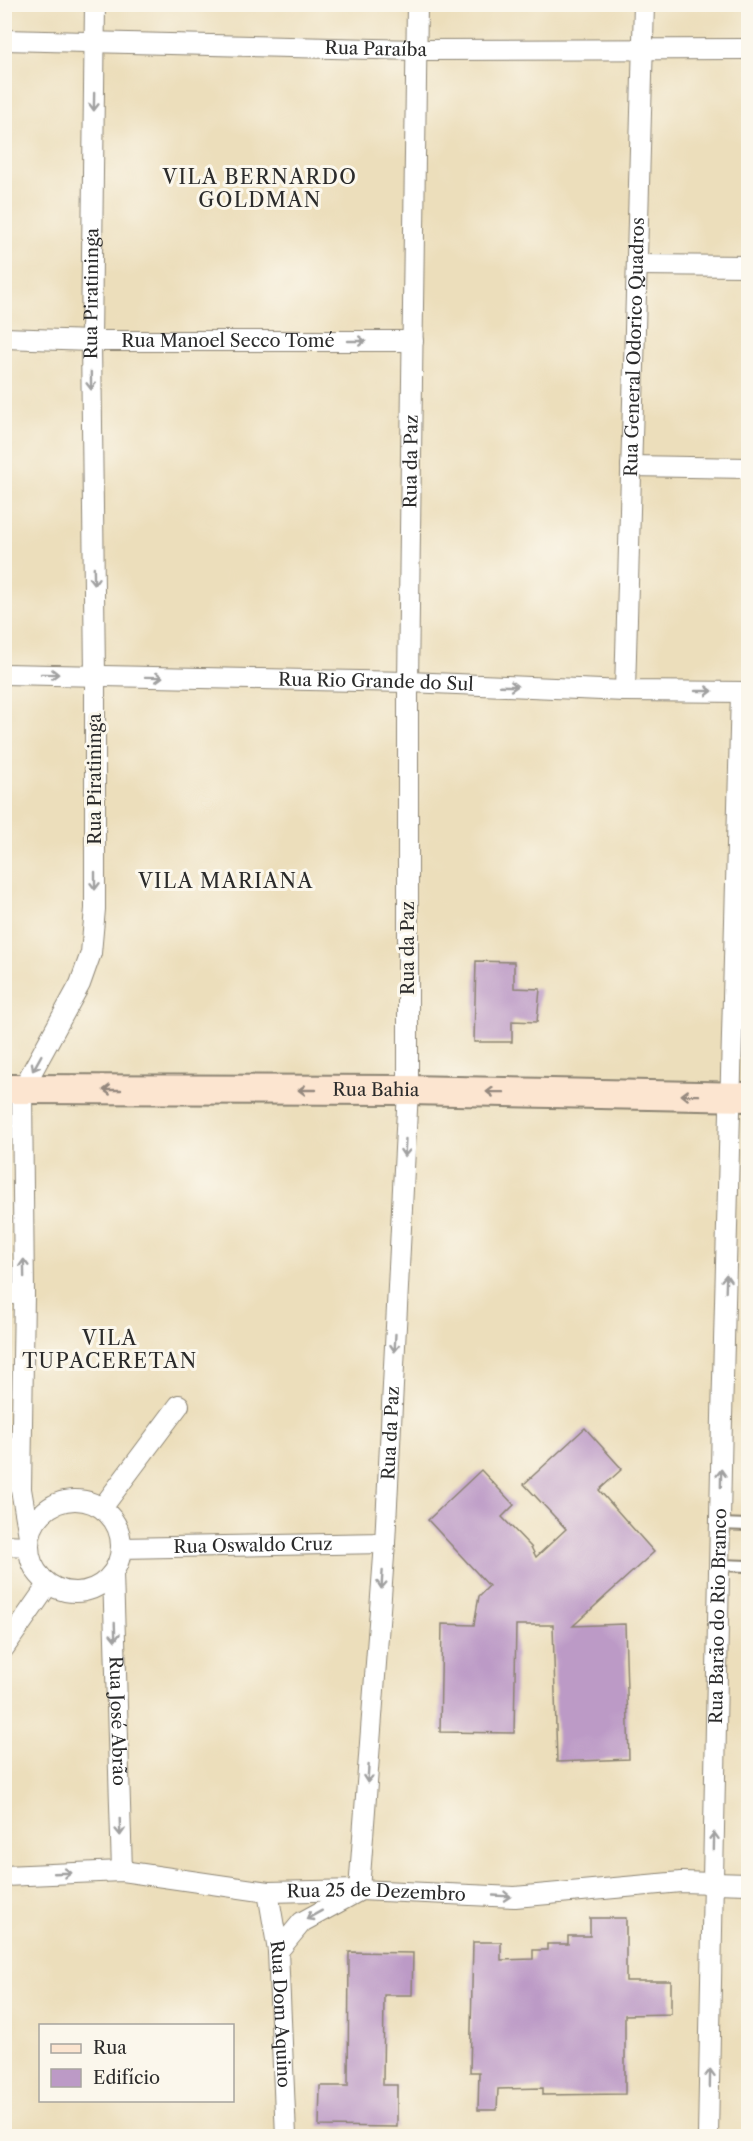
<svg xmlns="http://www.w3.org/2000/svg" width="753" height="2141" viewBox="0 0 753 2141" font-family="'Libre Caslon Text',serif">
  <rect width="100%" height="100%" fill="#fbf7ec"/>
  <filter id="ink" filterUnits="userSpaceOnUse"><feTurbulence type="fractalNoise" baseFrequency=".0167" numOctaves="2"/><feDisplacementMap in="SourceGraphic" scale="12" xChannelSelector="R" yChannelSelector="G"/><feConvolveMatrix kernelMatrix="1 2 1 2 8 2 1 2 1" color-interpolation-filters="sRGB"/></filter>
  <filter id="wash" filterUnits="userSpaceOnUse"><feTurbulence type="fractalNoise" baseFrequency=".008" numOctaves="4" result="noise"/><feDisplacementMap in="SourceGraphic" scale="24" xChannelSelector="R" yChannelSelector="G"/><feGaussianBlur stdDeviation="1.35" result="paint"/><feColorMatrix in="noise" values="0 0 0 0 0 0 0 0 0 0 0 0 0 0 0 0 0 1.4 0 .05"/><feComposite in="paint" operator="in"/></filter>
  <g filter="url(#wash)">
    <rect width="100%" height="100%" fill="#ecdebb"/>
    <g id="blocks">
      <!-- building -->
      <path fill="#bc9ac6" d="M 476,961 L 514,962 L 514,988 L 540,989 L 537,1022 L 512,1021 L 512,1042 L 474,1042 Z
        M 585,1428 L 622,1469 L 599,1490 L 654,1552 L 573,1626 L 625,1624 L 629,1759 L 557,1762 L 553,1625 L 516,1625 L 514,1733 L 440,1732 L 442,1624 L 474,1625 L 479,1596 L 489,1586 L 428,1520 L 481,1470 L 514,1505 L 502,1517 L 531,1547 L 536,1557 L 566,1529 L 524,1484 Z
        M 590,1918 L 626,1918 L 626,1981 L 671,1981 L 671,2014 L 625,2015 L 625,2094 L 543,2095 L 543,2088 L 498,2089 L 497,2110 L 478,2110 L 479,2072 L 470,2072 L 473,1942 L 501,1942 L 501,1960 L 533,1959 L 533,1950 L 547,1950 L 547,1944 L 568,1944 L 568,1936 L 590,1936 Z
        M 349,1952 L 413,1953 L 412,1995 L 384,1995 L 383,2085 L 397,2085 L 397,2127 L 319,2126 L 320,2086 L 348,2086 Z"/>
    </g>
  </g>
  <g filter="url(#ink)">
    <use href="#blocks" fill-opacity="0" stroke="#8c8473" stroke-width="1.5"/>
    <g fill="none" stroke-linecap="round" stroke-linejoin="round">
      <!-- lane casing -->
      <g stroke="#8c8473" stroke-width="14">
        <path id="lane" d="M 720,1524 L 748,1525
          M 720,1565 L 748,1566"/>
      </g>
      <!-- street casing -->
      <g stroke="#8c8473" stroke-width="22">
        <g id="street">
          <path id="s1" d="M 4,40 L 417,50 L 748,49"/>
          <path d="M 637,265 L 748,266"/>
          <path id="s2" d="M 4,338 L 91,341 L 413,341"/>
          <path d="M 631,466 L 748,468"/>
          <path id="s3" d="M 4,674 L 408,682 L 625,691 L 748,692"/>
          <path id="s4" d="M 625,691 L 644,4"/>
          <path d="M 4,1294 L 24,1294"/>
          <circle cx="75" cy="1546" r="46"/>
          <path d="M 102,1508 L 179,1405"/>
          <path id="s5" d="M 29,1536 L 21,1489 L 24,1294 L 22,1090 L 80,984 L 91,953 L 95,909 L 95,675 L 91,341 L 95,4"/>
          <path d="M 4,1545 L 29,1546"/>
          <path id="s6" d="M 121,1548 L 385,1543"/>
          <path id="s7" d="M 113,1573 L 122,1871"/>
          <path d="M 4,1648 L 48,1585"/>
          <path id="s8" d="M 4,1876 L 122,1871 L 268,1892 L 359,1890 L 515,1897 L 681,1882 L 748,1884"/>
          <path id="s9" d="M 359,1890 L 385,1543 L 408,1090 L 408,682 L 417,4"/>
          <path id="s10" d="M 268,1892 L 278,1951 L 286,2136"/>
          <path d="M 278,1951 L 302,1922 L 357,1892"/>
          <path id="s11" d="M 708,2136 L 722,1417 L 741,692"/>
        </g>
      </g>
      <!-- secondary casing -->
      <g stroke="#8c8473" stroke-width="32">
        <g id="secondary">
          <path id="s12" d="M 4,1089 L 408,1090 L 748,1097"/>
        </g>
      </g>
      <!-- lane -->
      <use href="#lane" stroke="#fff" stroke-width="10"/>
      <!-- street -->
      <use href="#street" stroke="#fff" stroke-width="20"/>
      <!-- secondary -->
      <use href="#secondary" stroke="#fce5d0" stroke-width="28"/>
    </g>
    <!-- one-way arrows -->
    <defs><path id="oneway-shaft" d="M-6 0H5M1.5-3L5.5 0L1.5 3" fill="none" stroke-width="1.6" stroke-linecap="round" stroke-linejoin="round" transform="scale(1.5)"/></defs>
    <g stroke="#a0a0a0">
      <use href="#oneway-shaft" transform="translate(94 102) rotate(91)"/>
      <use href="#oneway-shaft" transform="translate(357 341)"/>
      <use href="#oneway-shaft" transform="translate(91 381) rotate(89)"/>
      <use href="#oneway-shaft" transform="translate(94 576) rotate(89)"/>
      <use href="#oneway-shaft" transform="translate(50 674) rotate(1)"/>
      <use href="#oneway-shaft" transform="translate(154 677) rotate(1)"/>
      <use href="#oneway-shaft" transform="translate(509 686) rotate(2)"/>
      <use href="#oneway-shaft" transform="translate(704 691)"/>
      <use href="#oneway-shaft" transform="translate(95 881) rotate(90)"/>
      <use href="#oneway-shaft" transform="translate(37 1063) rotate(119)"/>
      <use href="#oneway-shaft" transform="translate(405 1148) rotate(93)"/>
      <use href="#oneway-shaft" transform="translate(24 1268) rotate(-91)"/>
      <use href="#oneway-shaft" transform="translate(726 1283) rotate(-88)"/>
      <use href="#oneway-shaft" transform="translate(395 1343) rotate(93)"/>
      <use href="#oneway-shaft" transform="translate(721 1478) rotate(-89)"/>
      <use href="#oneway-shaft" transform="translate(382 1580) rotate(94)"/>
      <use href="#oneway-shaft" transform="translate(115 1632) rotate(88)"/>
      <use href="#oneway-shaft" transform="translate(368 1774) rotate(94)"/>
      <use href="#oneway-shaft" transform="translate(120 1827) rotate(88)"/>
      <use href="#oneway-shaft" transform="translate(714 1841) rotate(-89)"/>
      <use href="#oneway-shaft" transform="translate(63 1873) rotate(-2)"/>
      <use href="#oneway-shaft" transform="translate(502 1896) rotate(3)"/>
      <use href="#oneway-shaft" transform="translate(314 1915) rotate(151)"/>
      <use href="#oneway-shaft" transform="translate(710 2078) rotate(-89)"/>
    </g>
    <g stroke="#94887e">
      <use href="#oneway-shaft" transform="translate(112 1090) rotate(180)"/>
      <use href="#oneway-shaft" transform="translate(307 1090) rotate(180)"/>
      <use href="#oneway-shaft" transform="translate(495 1092) rotate(-179)"/>
      <use href="#oneway-shaft" transform="translate(690 1095) rotate(-179)"/>
    </g>
  </g>
  <g text-anchor="middle" stroke-width="6" stroke-linejoin="round" paint-order="stroke">
    <!-- street labels -->
    <g font-size="18" fill="#2b2b2b" stroke="#fbf7ec">
      <text dy="6" stroke="none"><textPath href="#s1" startOffset="372">Rua Paraíba</textPath></text>
      <text dy="6" stroke="none"><textPath href="#s5" startOffset="1260">Rua Piratininga</textPath></text>
      <text dy="6" stroke="none"><textPath href="#s2" startOffset="224">Rua Manoel Secco Tomé</textPath></text>
      <text dy="6" stroke="none"><textPath href="#s4" startOffset="344">Rua General Odorico Quadros</textPath></text>
      <text dy="6" stroke="none"><textPath href="#s9" startOffset="1430">Rua da Paz</textPath></text>
      <text dy="6" stroke="none"><textPath href="#s3" startOffset="372">Rua Rio Grande do Sul</textPath></text>
      <text transform="translate(95 779) rotate(-90)" y="6">Rua Piratininga</text>
      <text transform="translate(408 948) rotate(-90)" y="6">Rua da Paz</text>
      <text dy="6" stroke="none"><textPath href="#s12" startOffset="372">Rua Bahia</textPath></text>
      <text dy="6" stroke="none"><textPath href="#s9" startOffset="458">Rua da Paz</textPath></text>
      <text dy="6" stroke="none"><textPath href="#s6" startOffset="132">Rua Oswaldo Cruz</textPath></text>
      <text dy="6" stroke="none"><textPath href="#s11" startOffset="520">Rua Barão do Rio Branco</textPath></text>
      <text dy="6" stroke="none"><textPath href="#s7" startOffset="148">Rua José Abrão</textPath></text>
      <text dy="6" stroke="none"><textPath href="#s8" startOffset="374">Rua 25 de Dezembro</textPath></text>
      <text dy="6" stroke="none"><textPath href="#s10" startOffset="123">Rua Dom Aquino</textPath></text>
    </g>
    <!-- neighbourhood labels -->
    <g font-size="20" letter-spacing="1.5" fill="#2b2b2b" stroke="#fbf7ec">
      <text x="260" y="184">VILA BERNARDO<tspan x="260" dy="23">GOLDMAN</tspan></text>
      <text x="226" y="888">VILA MARIANA</text>
      <text x="110" y="1345">VILA<tspan x="110" dy="23">TUPACERETAN</tspan></text>
    </g>
  </g>
  <!-- margin -->
  <rect width="753" height="2141" fill="none" stroke="#fbf7ec" stroke-width="24"/>
  <!-- legend -->
  <rect x="39" y="2024" width="195" height="78" fill="#fbf7ec" stroke="#a8a59f" stroke-width="1.5"/>
  <rect x="51" y="2044" width="30" height="9" fill="#fce5d0" stroke="#a8a59f" stroke-width="1.5"/>
  <text x="93" y="2054" font-size="18" fill="#2b2b2b">Rua</text>
  <rect x="51" y="2069" width="30" height="18" fill="#bc9ac6" stroke="#a8a59f" stroke-width="1.5"/>
  <text x="93" y="2084" font-size="18" fill="#2b2b2b">Edifício</text>
</svg>
